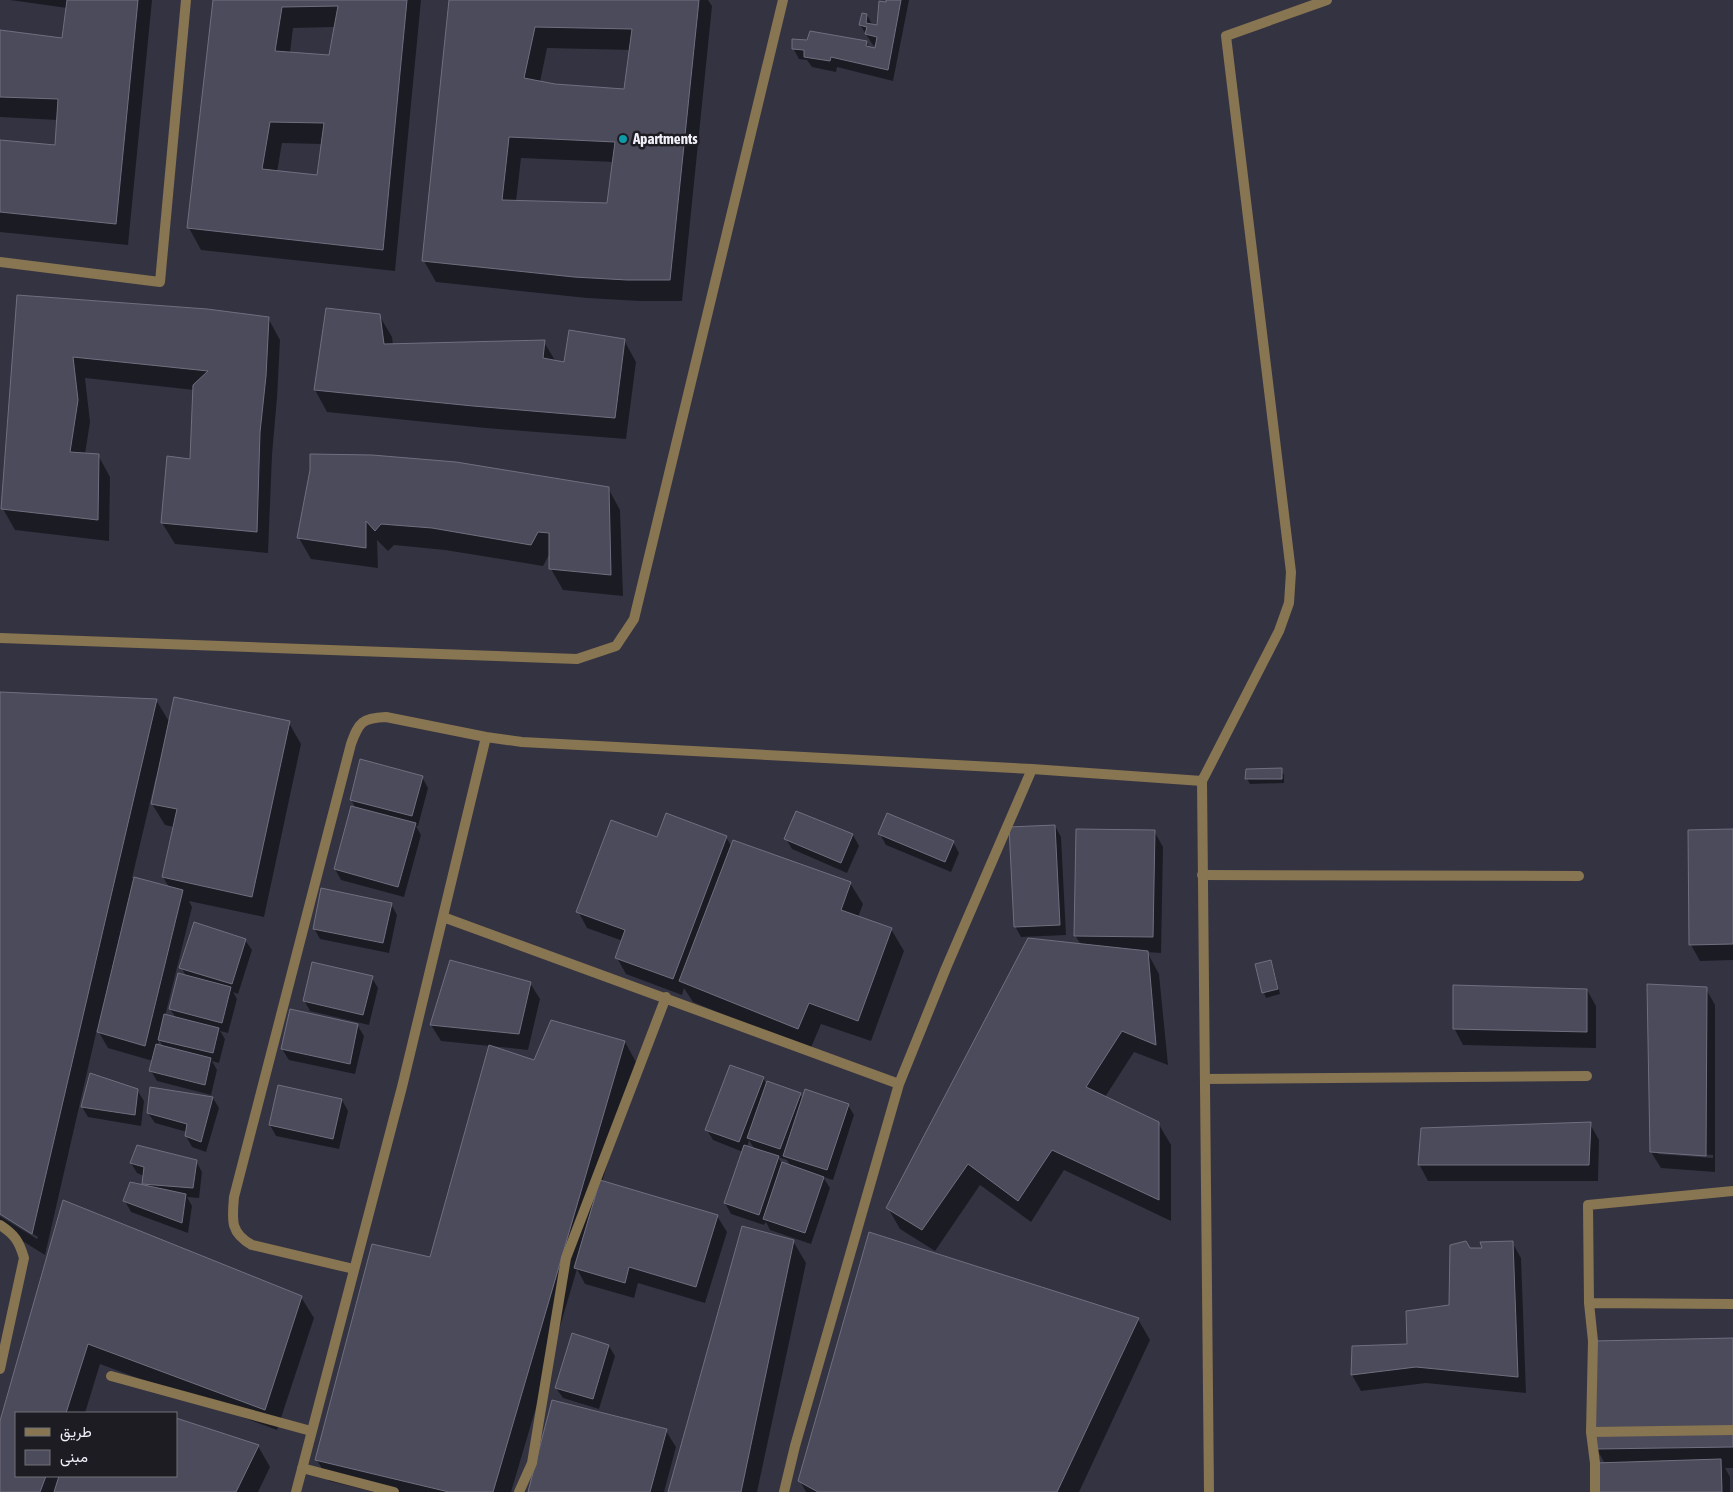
<svg xmlns="http://www.w3.org/2000/svg" width="1733" height="1492" viewBox="0 0 1733 1492" font-family="'Asap Condensed',Vazirmatn,sans-serif">
  <rect width="100%" height="100%" fill="#343342"/>
  <!-- shadow -->
  <path fill="#0007" fill-rule="evenodd" d="M 10,0 L 152,0 L 128,245 L 0,232 L 0,142 L 57,147 L 58,120 L 0,117 L 0,31 L 63,40 L 67,8 Z
    M 214,0 L 421,0 L 395,271 L 201,250 L 189,228 ZM 335,27 L 330,56 L 290,53 L 293,28 ZM 282,143 L 322,144 L 318,176 L 277,172 Z
    M 450,0 L 708,0 L 712,6 L 682,301 L 640,301 L 587,298 L 436,282 L 424,261 ZM 547,48 L 631,50 L 625,91 L 554,85 L 540,82 ZM 521,158 L 614,162 L 608,204 L 516,202 Z
    M 887,0 L 909,0 L 893,81 L 837,67 L 836,72 L 812,67 L 807,60 L 799,59 L 793,48 L 866,42 L 870,48 L 876,49 L 876,46 L 873,45 L 860,25 L 867,15 L 873,26 L 878,27 Z
    M 18,296 L 268,318 L 280,340 L 277,398 L 272,455 L 268,553 L 175,544 L 162,523 L 191,461 L 194,390 L 85,378 L 90,422 L 85,454 L 98,455 L 110,477 L 109,541 L 15,530 L 3,509 Z
    M 327,309 L 379,315 L 392,337 L 393,345 L 544,342 L 556,362 L 565,363 L 624,340 L 636,362 L 626,439 L 486,428 L 327,412 L 315,390 Z
    M 311,470 L 608,488 L 620,510 L 623,596 L 563,590 L 551,569 L 550,553 L 543,566 L 445,550 L 394,545 L 388,551 L 377,540 L 378,568 L 311,559 L 299,538 Z
    M 0,693 L 156,700 L 170,723 L 289,723 L 301,744 L 264,917 L 189,901 L 192,907 L 165,1016 L 176,1018 L 170,1009 L 186,976 L 181,967 L 245,940 L 252,950 L 238,994 L 233,992 L 237,999 L 228,1033 L 220,1031 L 225,1039 L 219,1063 L 212,1061 L 217,1070 L 211,1095 L 157,1081 L 151,1071 L 153,1061 L 108,1048 L 97,1029 L 45,1255 L 0,1227 L 0,1216 L 37,1239 L 38,1237 L 0,1213 ZM 156,777 L 158,777 L 152,804 L 165,825 L 174,827 L 163,877 L 169,887 L 132,878 ZM 159,1040 L 164,1048 L 158,1046 Z
    M 1281,770 L 1284,775 L 1284,783 L 1250,784 L 1247,779 Z
    M 422,777 L 428,788 L 418,826 L 416,826 L 421,835 L 404,897 L 341,880 L 335,869 L 356,809 L 351,799 Z
    M 797,812 L 853,835 L 859,846 L 847,873 L 792,849 L 786,839 Z
    M 1055,826 L 1061,837 L 1066,935 L 1021,937 L 1015,926 Z
    M 1733,830 L 1733,960 L 1700,961 L 1691,945 Z
    M 1154,831 L 1163,847 L 1161,953 L 1147,952 L 1159,974 L 1168,1065 L 1134,1052 L 1105,1097 L 1158,1123 L 1171,1145 L 1171,1221 L 1064,1170 L 1031,1222 L 980,1185 L 935,1251 L 900,1229 L 888,1208 L 1081,945 L 1075,935 Z
    M 880,834 L 953,842 L 959,853 L 951,872 L 886,845 Z
    M 726,837 L 732,847 L 850,883 L 863,904 L 858,917 L 891,929 L 904,951 L 871,1041 L 821,1024 L 810,1050 L 693,1002 L 684,988 L 682,995 L 626,974 L 617,958 L 623,941 L 587,928 L 578,911 L 657,839 Z
    M 391,904 L 397,915 L 389,953 L 320,939 L 314,928 Z
    M 1270,961 L 1273,966 L 1280,994 L 1266,998 L 1264,993 L 1256,964 Z
    M 372,978 L 378,988 L 369,1025 L 310,1011 L 304,1000 Z
    M 530,983 L 540,999 L 528,1050 L 491,1046 L 535,1061 L 625,1042 L 637,1064 L 602,1182 L 717,1216 L 727,1232 L 705,1303 L 638,1283 L 634,1298 L 585,1284 L 577,1269 L 511,1492 L 374,1492 L 329,1481 L 317,1460 L 431,1259 L 490,1046 L 441,1041 L 431,1025 Z
    M 1706,989 L 1715,1005 L 1715,1172 L 1661,1168 L 1651,1152 ZM 1658,1151 L 1713,1155 L 1713,1158 L 1658,1154 Z
    M 1587,990 L 1596,1006 L 1596,1048 L 1463,1045 L 1454,1028 Z
    M 358,1026 L 364,1036 L 355,1074 L 289,1060 L 282,1049 Z
    M 763,1078 L 767,1085 L 800,1094 L 803,1100 L 848,1105 L 854,1115 L 833,1180 L 823,1177 L 830,1188 L 811,1244 L 770,1230 L 766,1222 L 764,1225 L 731,1214 L 725,1203 L 743,1152 L 713,1140 L 707,1130 ZM 749,1140 L 755,1150 L 747,1147 ZM 778,1157 L 787,1160 L 791,1167 L 782,1164 Z
    M 137,1090 L 144,1101 L 141,1126 L 88,1117 L 82,1107 Z
    M 213,1098 L 219,1108 L 206,1152 L 192,1147 L 186,1136 L 187,1132 L 155,1123 L 148,1113 Z
    M 342,1100 L 348,1111 L 339,1149 L 276,1136 L 270,1125 Z
    M 1590,1124 L 1599,1140 L 1598,1181 L 1428,1181 L 1419,1164 Z
    M 196,1161 L 202,1172 L 199,1198 L 187,1197 L 192,1206 L 188,1233 L 131,1212 L 125,1201 L 143,1186 L 144,1176 L 137,1173 L 131,1163 Z
    M 64,1202 L 301,1297 L 314,1318 L 277,1430 L 100,1364 L 85,1413 L 16,1413 L 16,1476 L 176,1476 L 258,1446 L 270,1467 L 258,1492 L 0,1492 L 0,1425 Z
    M 793,1241 L 806,1263 L 757,1492 L 670,1492 Z
    M 1512,1242 L 1521,1258 L 1526,1393 L 1426,1383 L 1361,1391 L 1352,1375 L 1409,1346 L 1450,1306 L 1469,1249 L 1483,1249 Z
    M 1138,1319 L 1150,1340 L 1079,1492 L 806,1492 L 800,1481 Z
    M 1733,1339 L 1733,1468 L 1725,1468 L 1730,1477 L 1730,1492 L 1597,1492 L 1605,1464 L 1597,1449 Z
    M 609,1346 L 615,1356 L 599,1409 L 563,1398 L 556,1388 Z
    M 666,1431 L 676,1447 L 664,1492 L 529,1492 Z"/>
  <!-- building -->
  <path fill="#4c4b5b" stroke="#706f80" fill-rule="evenodd" d="M 67,0 L 138,0 L 116,224 L 0,212 L 0,140 L 55,145 L 58,99 L 0,97 L 0,30 L 62,38 Z
    M 213,0 L 407,0 L 383,250 L 187,228 ZM 338,6 L 329,55 L 275,51 L 282,7 ZM 270,122 L 324,123 L 317,175 L 262,169 Z
    M 449,0 L 699,0 L 670,280 L 627,280 L 574,277 L 422,261 ZM 535,27 L 632,29 L 624,89 L 555,84 L 524,78 ZM 509,137 L 615,142 L 607,203 L 502,200 Z
    M 886,0 L 901,0 L 888,70 L 831,57 L 830,61 L 804,57 L 804,50 L 792,49 L 792,39 L 807,40 L 810,31 L 867,41 L 866,46 L 875,48 L 877,37 L 865,34 L 867,27 L 859,25 L 862,13 L 867,14 L 866,23 L 877,25 L 879,1 L 886,2 Z
    M 17,295 L 207,309 L 269,317 L 266,376 L 260,432 L 257,532 L 161,523 L 167,456 L 190,459 L 193,385 L 208,371 L 73,357 L 78,400 L 70,452 L 99,454 L 98,520 L 1,509 Z
    M 326,308 L 380,314 L 384,344 L 545,340 L 543,358 L 564,362 L 569,330 L 625,339 L 615,418 L 473,406 L 314,390 Z
    M 310,454 L 372,455 L 456,462 L 609,487 L 611,575 L 549,569 L 549,533 L 538,532 L 531,545 L 432,528 L 381,524 L 375,531 L 366,521 L 366,548 L 297,538 L 310,470 Z
    M 0,692 L 157,699 L 32,1234 L 0,1214 Z
    M 174,697 L 290,721 L 252,897 L 162,877 L 177,809 L 151,804 Z
    M 360,759 L 423,776 L 412,816 L 350,800 Z
    M 1282,768 L 1282,779 L 1245,779 L 1246,769 Z
    M 351,806 L 416,823 L 398,887 L 334,869 Z
    M 796,811 L 853,834 L 841,863 L 784,839 Z
    M 666,813 L 727,836 L 673,979 L 615,958 L 625,930 L 576,912 L 611,820 L 657,837 Z
    M 887,813 L 954,841 L 945,862 L 878,834 Z
    M 1055,825 L 1060,925 L 1014,927 L 1009,827 Z
    M 1076,829 L 1155,830 L 1153,937 L 1074,936 Z
    M 1733,829 L 1733,944 L 1689,945 L 1688,830 Z
    M 733,840 L 851,882 L 841,910 L 892,928 L 858,1021 L 809,1003 L 798,1029 L 679,981 Z
    M 134,877 L 183,890 L 145,1046 L 97,1032 Z
    M 321,888 L 392,903 L 383,943 L 313,929 Z
    M 194,922 L 246,939 L 232,984 L 179,968 Z
    M 1028,938 L 1148,951 L 1156,1045 L 1122,1031 L 1086,1087 L 1159,1122 L 1159,1200 L 1052,1150 L 1018,1201 L 968,1164 L 922,1230 L 886,1208 Z
    M 450,960 L 531,982 L 519,1034 L 430,1025 Z
    M 1271,960 L 1278,989 L 1262,993 L 1255,964 Z
    M 312,962 L 373,976 L 363,1015 L 303,1001 Z
    M 178,973 L 231,987 L 222,1023 L 169,1009 Z
    M 1647,984 L 1707,987 L 1706,1156 L 1650,1152 Z
    M 1453,985 L 1587,989 L 1587,1032 L 1453,1029 Z
    M 290,1009 L 358,1024 L 350,1064 L 281,1049 Z
    M 164,1014 L 219,1028 L 213,1053 L 158,1040 Z
    M 551,1020 L 625,1041 L 493,1492 L 449,1492 L 315,1460 L 372,1244 L 430,1257 L 489,1045 L 534,1060 Z
    M 156,1044 L 211,1058 L 205,1085 L 149,1071 Z
    M 730,1065 L 764,1077 L 739,1142 L 705,1130 Z
    M 90,1073 L 138,1089 L 135,1115 L 81,1107 Z
    M 767,1081 L 801,1093 L 780,1149 L 747,1138 Z
    M 278,1085 L 342,1099 L 333,1139 L 269,1125 Z
    M 150,1087 L 213,1097 L 201,1142 L 185,1136 L 187,1124 L 147,1113 Z
    M 805,1089 L 849,1104 L 827,1170 L 783,1156 Z
    M 1591,1122 L 1589,1165 L 1418,1165 L 1421,1128 Z
    M 137,1145 L 197,1160 L 193,1188 L 142,1184 L 144,1167 L 130,1163 Z
    M 744,1145 L 779,1156 L 759,1215 L 724,1203 Z
    M 782,1162 L 824,1177 L 805,1233 L 763,1219 Z
    M 600,1180 L 718,1215 L 696,1287 L 629,1267 L 625,1283 L 574,1268 Z
    M 130,1182 L 186,1194 L 182,1223 L 123,1201 Z
    M 63,1200 L 302,1296 L 265,1410 L 88,1344 L 66,1413 L 16,1413 L 16,1476 L 46,1476 L 40,1492 L 0,1492 L 0,1421 Z
    M 742,1226 L 794,1240 L 741,1492 L 668,1492 Z
    M 869,1232 L 1139,1318 L 1057,1492 L 818,1492 L 798,1481 Z
    M 1466,1241 L 1470,1248 L 1482,1248 L 1480,1242 L 1513,1241 L 1518,1377 L 1416,1367 L 1351,1375 L 1352,1346 L 1407,1344 L 1406,1311 L 1449,1305 L 1450,1245 Z
    M 572,1333 L 609,1345 L 593,1399 L 555,1388 Z
    M 1733,1338 L 1733,1447 L 1596,1449 L 1593,1341 Z
    M 552,1400 L 667,1429 L 650,1492 L 528,1492 Z
    M 176,1418 L 259,1445 L 236,1492 L 54,1492 L 59,1476 L 176,1476 Z
    M 1721,1459 L 1722,1492 L 1595,1492 L 1595,1463 Z"/>
  <g fill="none" stroke-linecap="round" stroke-linejoin="round">
    <!-- lane -->
    <path stroke="#887551" stroke-width="10" d="M 1202,875 L 1579,876
      M 1205,1079 L 1587,1076
      M 519,1492 L 532,1463 L 566,1258 L 666,997"/>
    <!-- street -->
    <path stroke="#887551" stroke-width="10" d="M 0,262 L 160,282 L 186,0
      M 0,638 L 577,659 L 616,646 L 634,619 L 783,0
      M 443,917 L 899,1084
      M 0,1225 C 15,1235 19,1241 24,1258 L 0,1369
      M 354,1269 L 252,1245 C 230,1233 232,1220 234,1197 L 351,744 C 359,722 362,718 386,717 L 486,737
      M 1589,1303 L 1733,1304
      M 111,1376 L 311,1431
      M 1591,1432 L 1733,1430
      M 302,1468 L 394,1492
      M 296,1492 L 402,1087 L 486,737 L 522,742 L 1032,769 L 1202,781
      M 784,1492 L 795,1446 L 899,1084 L 946,968 L 1032,769
      M 1209,1492 L 1202,781 L 1279,631 L 1289,603 L 1291,572 L 1226,36 L 1327,0
      M 1595,1492 L 1595,1463 L 1591,1432 L 1593,1341 L 1589,1303 L 1588,1205 L 1733,1191"/>
  </g>
  <!-- markers -->
  <circle fill="#0f9aa8" stroke="#1c1c22" stroke-width="2" cx="623" cy="139" r="5"/>
  <g text-anchor="middle" stroke-width="5" stroke-linejoin="round" paint-order="stroke">
    <!-- poi labels -->
    <g font-size="15" font-weight="bold" fill="#f0eff9" stroke="#1c1c22" text-anchor="start">
      <text x="633" y="144">Apartments</text>
    </g>
  </g>
  <!-- legend -->
  <rect x="15" y="1412" width="162" height="65" fill="#1c1c22" stroke="#717078"/>
  <rect x="25" y="1428" width="25" height="8" fill="#887551" stroke="#717078"/>
  <text x="60" y="1437" font-size="15" fill="#f0eff9">طريق</text>
  <rect x="25" y="1450" width="25" height="15" fill="#4c4b5b" stroke="#717078"/>
  <text x="60" y="1462" font-size="15" fill="#f0eff9">مبنى</text>
</svg>
